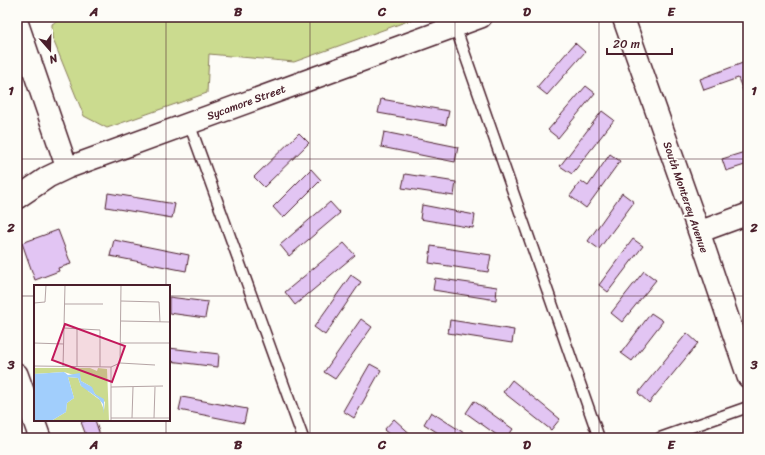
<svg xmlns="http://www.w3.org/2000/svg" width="765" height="455" viewBox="0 0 765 455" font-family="Sriracha,sans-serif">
  <rect width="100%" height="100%" fill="#fdfcf7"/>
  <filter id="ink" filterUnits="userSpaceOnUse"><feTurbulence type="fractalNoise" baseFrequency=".025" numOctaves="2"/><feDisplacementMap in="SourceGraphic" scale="8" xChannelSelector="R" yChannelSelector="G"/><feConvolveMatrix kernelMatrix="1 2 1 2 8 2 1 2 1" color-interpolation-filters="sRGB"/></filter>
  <g filter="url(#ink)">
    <!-- green -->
    <path fill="#cbdb8f" stroke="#8a7d5d" d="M 59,17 L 419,17 L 294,62 L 209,54 L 207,93 L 107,128 L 84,116 L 52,37 L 52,24 L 58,20 Z"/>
    <!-- building -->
    <path fill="#e2c5f3" stroke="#4a1f2b" d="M 575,43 L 585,52 L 547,95 L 537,87 Z
      M 748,61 L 748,95 L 745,96 L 738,78 L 704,90 L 700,79 Z
      M 586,86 L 595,93 L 558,138 L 548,130 Z
      M 381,99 L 449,111 L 446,125 L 378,113 Z
      M 602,111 L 614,120 L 572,174 L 560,166 Z
      M 384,132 L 458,147 L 455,162 L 381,147 Z
      M 299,133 L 309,143 L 264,187 L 254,177 Z
      M 748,151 L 748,164 L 726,171 L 722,159 Z
      M 610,154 L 620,161 L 586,208 L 570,196 L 581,181 L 588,186 Z
      M 311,169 L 321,180 L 283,218 L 273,207 Z
      M 405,174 L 456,182 L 454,196 L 402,188 Z
      M 108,193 L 175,204 L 172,218 L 106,207 Z
      M 622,193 L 634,202 L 599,249 L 588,241 Z
      M 330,202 L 340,213 L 289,256 L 280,245 Z
      M 422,205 L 475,215 L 473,228 L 420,219 Z
      M 58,230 L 71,264 L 58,268 L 59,271 L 35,280 L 22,243 Z
      M 633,239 L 643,246 L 608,292 L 599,285 Z
      M 114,240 L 189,255 L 186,271 L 110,256 Z
      M 344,243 L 355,255 L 295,305 L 285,292 Z
      M 431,246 L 491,255 L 488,272 L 429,263 Z
      M 644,271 L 656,280 L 622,322 L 611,313 Z
      M 351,275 L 361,282 L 325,335 L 314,327 Z
      M 435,278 L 497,287 L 496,300 L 433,290 Z
      M 169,297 L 208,302 L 205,318 L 169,313 Z
      M 651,313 L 663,321 L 632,361 L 621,353 Z
      M 361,319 L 372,327 L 335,379 L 324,372 Z
      M 450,320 L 514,330 L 512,343 L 448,333 Z
      M 687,333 L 698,343 L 649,403 L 638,393 Z
      M 169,348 L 219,354 L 218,367 L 169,361 Z
      M 370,364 L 381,370 L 354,418 L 343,411 Z
      M 512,380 L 560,419 L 551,430 L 503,392 Z
      M 182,397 L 247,409 L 244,423 L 179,410 Z
      M 474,401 L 513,429 L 507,438 L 501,438 L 466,413 Z
      M 431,412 L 472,438 L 446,438 L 424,424 Z
      M 394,419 L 415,438 L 394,438 L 384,430 Z
      M 88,420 L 95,420 L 101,438 L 87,438 L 81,422 Z"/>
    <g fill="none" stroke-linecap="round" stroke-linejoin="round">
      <!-- service casing -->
      <g stroke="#4a1f2b" stroke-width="13">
        <path id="service" d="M 455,26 L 599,438
          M 189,123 L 303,438
          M 660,438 L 748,407"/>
      </g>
      <!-- minor casing -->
      <g stroke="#4a1f2b" stroke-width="24">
        <path id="minor" d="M 623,17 L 699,232 L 748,377
          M 17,22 L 67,168
          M 17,198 L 48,177 L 67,168 L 481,17
          M 699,232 L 748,214
          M 17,374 L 40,438"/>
      </g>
      <!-- service -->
      <use href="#service" stroke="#fdfcf7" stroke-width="10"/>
      <!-- minor -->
      <use href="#minor" stroke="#fdfcf7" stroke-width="21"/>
    </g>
  </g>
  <!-- grid -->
  <path fill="none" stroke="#4a1f2b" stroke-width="1" stroke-opacity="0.55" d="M 166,17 L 166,286M 310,17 L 310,438M 455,17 L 455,438M 599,17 L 599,438M 17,159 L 748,159M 17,296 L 35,296M 169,296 L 748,296M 166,420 L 166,438"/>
  <g text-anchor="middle" stroke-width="3.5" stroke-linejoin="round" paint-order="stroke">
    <!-- street labels -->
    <g font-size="11" fill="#4a1f2b" stroke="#fdfcf7">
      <text transform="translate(246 102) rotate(-20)" y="4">Sycamore Street</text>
      <text transform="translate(686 197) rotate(71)" y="4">South Monterey Avenue</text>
    </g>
  </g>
  <!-- overview -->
  <g transform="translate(34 285)">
    <rect width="136" height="136" fill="#fdfcf7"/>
    <path d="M 0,83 L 56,83 L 63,86 L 64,83 L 73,84 L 75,136 L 17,136 L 32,127 L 33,118 L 40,113 L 34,92 L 44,93 L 47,101 L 54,103 L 54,106 L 66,115 L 70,125 L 71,117 L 61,109 L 56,101 L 47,96 L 46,92 L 30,87 L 0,89 Z" fill="#cbdb8f"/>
    <path d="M 30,87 L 34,90 L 46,88 L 47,96 L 58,102 L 61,109 L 70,114 L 70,129 L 69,119 L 64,113 L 47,101 L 44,93 L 34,92 L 40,113 L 33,118 L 32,127 L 17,136 L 0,136 L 0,89 Z" fill="#a1cefc"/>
    <path fill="none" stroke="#b5a4a5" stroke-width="1" d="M 87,16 L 125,17 L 126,37M 0,18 L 11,17 L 12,0M 30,19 L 69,19M 87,36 L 136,37M 30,43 L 66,45 L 66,82M 0,58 L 30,59M 87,58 L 136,58M 86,78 L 87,0M 86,78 L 121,80M 0,81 L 77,82 L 86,78M 29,82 L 31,0M 43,82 L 43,44M 77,102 L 129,101M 77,133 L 136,133M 98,133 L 99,102M 120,133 L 121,102M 77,136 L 77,82"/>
    <path fill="#c2185b" fill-opacity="0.15" stroke="#c2185b" stroke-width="2" d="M 31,39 L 91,61 L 78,97 L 18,75 Z"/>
    <rect width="136" height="136" fill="none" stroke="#4a1f2b" stroke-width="2"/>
  </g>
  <!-- margin -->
  <rect width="765" height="455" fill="none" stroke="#fdfcf7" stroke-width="44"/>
  <!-- north arrow -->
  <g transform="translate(50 50) rotate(160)" stroke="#fdfcf7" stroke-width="3" paint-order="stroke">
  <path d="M0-3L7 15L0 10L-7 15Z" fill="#4a1f2b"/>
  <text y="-6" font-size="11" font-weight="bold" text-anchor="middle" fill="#4a1f2b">N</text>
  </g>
  <!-- scale -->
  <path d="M607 48v6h65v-6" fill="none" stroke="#4a1f2b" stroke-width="2"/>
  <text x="613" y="48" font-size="12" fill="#4a1f2b" stroke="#fdfcf7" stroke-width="3" paint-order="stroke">20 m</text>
  <rect x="22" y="22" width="721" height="411" fill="none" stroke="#4a1f2b" stroke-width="1.5"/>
  <g font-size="13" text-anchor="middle" font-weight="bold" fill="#4a1f2b">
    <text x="94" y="16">A</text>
    <text x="238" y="16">B</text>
    <text x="382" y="16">C</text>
    <text x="527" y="16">D</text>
    <text x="671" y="16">E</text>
    <text x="11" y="95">1</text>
    <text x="754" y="95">1</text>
    <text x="11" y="232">2</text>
    <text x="754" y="232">2</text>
    <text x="11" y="369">3</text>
    <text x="754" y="369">3</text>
    <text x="94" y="449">A</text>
    <text x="238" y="449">B</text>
    <text x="382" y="449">C</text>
    <text x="527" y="449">D</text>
    <text x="671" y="449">E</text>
  </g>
</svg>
